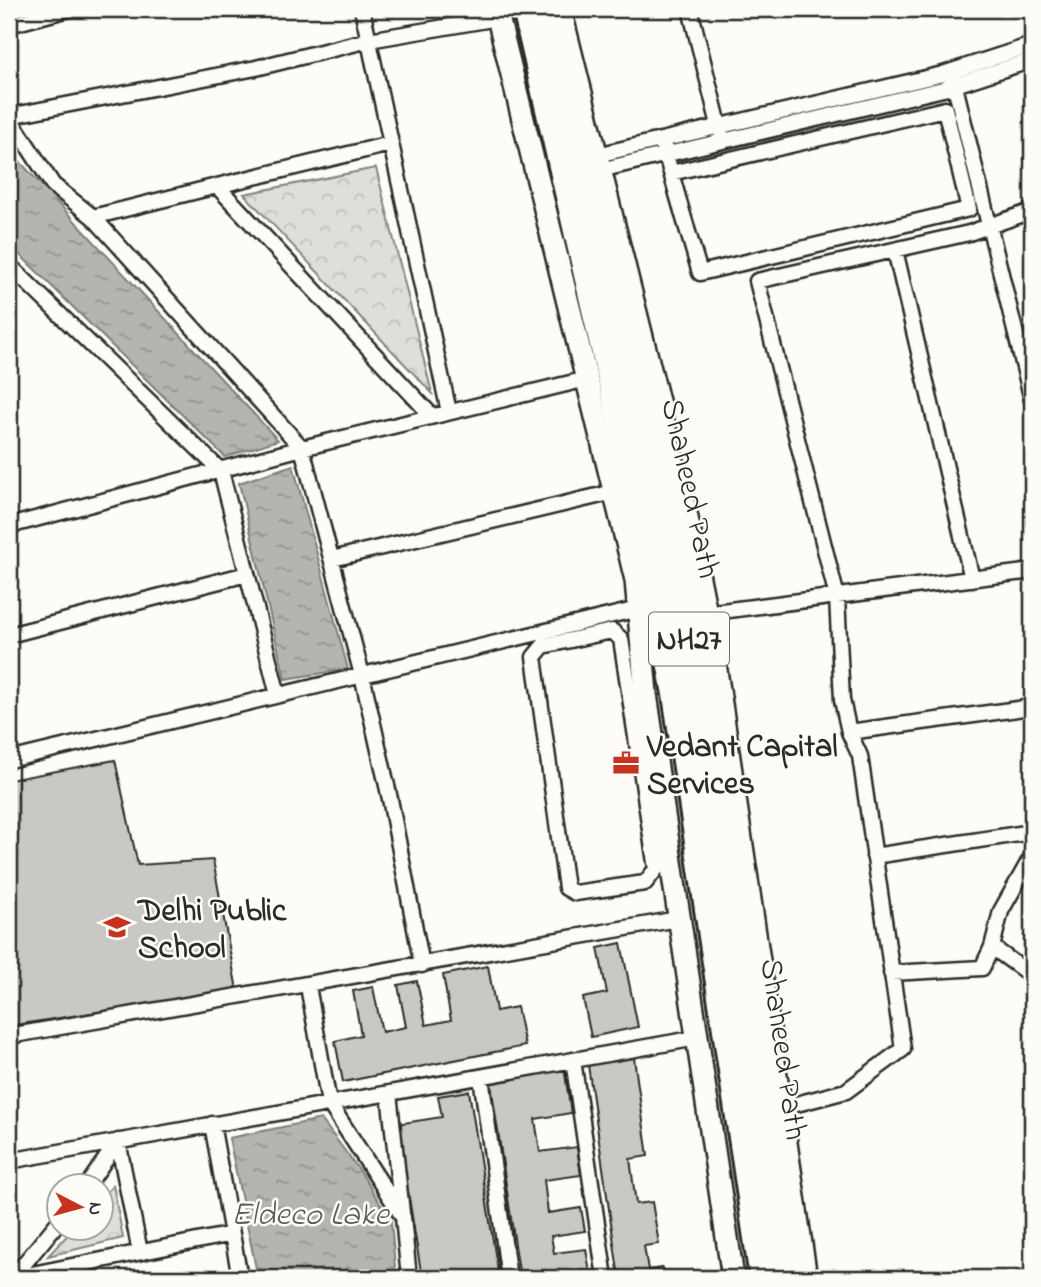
<svg xmlns="http://www.w3.org/2000/svg" width="1041" height="1287" viewBox="0 0 1041 1287" font-family="'Indie Flower',sans-serif">
  <defs>
    <pattern id="park-crowns" width="20" height="18" patternUnits="userSpaceOnUse" patternTransform="scale(1.75)"><rect width="20" height="18" fill="#dfdeda"/><path d="M2 6a3 3 0 1 1 6 0M12 15a3 3 0 1 1 6 0" fill="none" stroke="#c0bfbb"/></pattern>
    <pattern id="water-ripples" width="26" height="14" patternUnits="userSpaceOnUse" patternTransform="scale(1.75)"><rect width="26" height="14" fill="#b5b4b1"/><path d="M2 4q2-2 4 0t4 0M15 11q2-2 4 0t4 0" fill="none" stroke="#939390"/></pattern>
  </defs>
  <rect width="100%" height="100%" fill="#fdfcf7"/>
  <filter id="ink" filterUnits="userSpaceOnUse"><feTurbulence type="fractalNoise" baseFrequency=".0143" numOctaves="2"/><feDisplacementMap in="SourceGraphic" scale="14" xChannelSelector="R" yChannelSelector="G"/><feConvolveMatrix kernelMatrix="1 2 1 2 8 2 1 2 1" color-interpolation-filters="sRGB"/></filter>
  <g filter="url(#ink)">
    <!-- park -->
    <path fill="url(#park-crowns)" stroke="#858482" stroke-width="2" d="M 376,168 L 432,393 L 244,194 Z
      M 113,1185 L 123,1238 L 48,1256 L 74,1228 L 102,1228 L 102,1198 Z"/>
    <!-- water -->
    <path fill="url(#water-ripples)" stroke="#7e7d7b" stroke-width="2" d="M 9,150 L 278,440 L 225,457 L 9,244 Z
      M 293,465 L 348,669 L 285,679 L 239,483 Z
      M 321,1119 L 360,1171 L 391,1221 L 396,1278 L 258,1278 L 229,1138 Z"/>
    <!-- building -->
    <path fill="#c9c8c4" stroke="#2b2b2b" stroke-width="2" d="M 115,760 L 138,865 L 213,860 L 237,990 L 9,1026 L 9,780 Z
      M 621,943 L 638,1027 L 591,1037 L 583,998 L 607,993 L 598,948 Z
      M 488,966 L 496,1011 L 517,1007 L 525,1046 L 343,1082 L 335,1041 L 361,1035 L 353,991 L 373,987 L 382,1032 L 406,1027 L 398,985 L 417,981 L 426,1025 L 451,1020 L 443,975 Z
      M 634,1058 L 648,1156 L 630,1159 L 636,1204 L 652,1202 L 659,1244 L 644,1246 L 648,1270 L 663,1268 L 664,1278 L 619,1278 L 588,1065 Z
      M 564,1067 L 571,1113 L 535,1119 L 540,1152 L 577,1147 L 581,1175 L 544,1180 L 548,1213 L 581,1208 L 585,1231 L 551,1236 L 554,1253 L 586,1249 L 591,1278 L 520,1278 L 490,1078 Z
      M 469,1091 L 499,1278 L 422,1278 L 397,1124 L 442,1117 L 438,1096 Z"/>
    <g fill="none" stroke-linecap="round" stroke-linejoin="round">
      <!-- street casing -->
      <g stroke="#2b2b2b" stroke-width="19">
        <path id="street" d="M 362,9 L 449,412
          M 690,9 L 721,133
          M 9,25 L 69,9
          M 953,78 L 1032,400
          M 9,116 L 256,68 L 369,40 L 498,18
          M 9,117 L 53,185 L 93,217
          M 662,140 C 674,185 687,229 700,273 L 969,209 L 945,109 L 671,173
          M 597,155 L 943,74 L 1032,45
          M 600,170 L 943,89 L 1032,60
          M 217,186 L 390,144
          M 895,250 L 972,579
          M 9,265 L 221,471 L 278,695
          M 9,526 L 302,448 L 587,379
          M 332,559 L 614,492
          M 706,613 L 1032,571
          M 9,635 L 247,574
          M 629,691 L 656,869 L 645,883 L 575,893 L 566,888 L 534,657 L 543,646 L 612,631 L 621,639 L 629,691 L 645,688
          M 849,732 L 1032,707
          M 9,760 L 638,609
          M 874,856 L 1032,832
          M 992,947 L 1032,976
          M 422,965 L 390,799 L 362,675 L 302,448 L 93,217 L 217,186 L 432,416
          M 891,973 L 982,968 L 992,947 L 1001,911 L 1032,856
          M 308,986 L 329,1103 L 403,1217 L 409,1278
          M 9,1036 L 678,919
          M 573,1060 L 605,1278
          M 481,1077 L 509,1278
          M 389,1093 L 402,1213
          M 781,1108 L 846,1091 L 903,1049 L 860,756 L 849,732 L 842,700 L 837,597 L 757,281 L 969,233 L 1032,211
          M 212,1124 L 240,1278
          M 9,1161 L 697,1038
          M 87,1186 L 118,1141 L 140,1252
          M 14,1276 L 60,1220
          M 12,1278 L 232,1234"/>
      </g>
      <!-- secondary casing -->
      <g stroke="#2b2b2b" stroke-width="26">
        <path id="secondary" d="M 496,9 L 636,580 L 646,694 L 733,1278
          M 560,9 L 686,513 L 712,643 L 806,1278"/>
      </g>
      <!-- highway casing -->
      <g stroke="#2b2b2b" stroke-width="32">
        <path id="highway" d="M 526,9 L 646,531 L 676,694 L 763,1278
          M 547,9 L 604,242 L 675,561 L 699,695 L 785,1278"/>
      </g>
      <!-- street -->
      <use href="#street" stroke="#fdfcf7" stroke-width="14"/>
      <!-- secondary -->
      <use href="#secondary" stroke="#fdfcf7" stroke-width="21"/>
      <!-- highway -->
      <use href="#highway" stroke="#fdfcf7" stroke-width="26"/>
    </g>
  </g>
  <!-- icons -->
  <defs>
    <g id="office-bare" transform="scale(2.1)"><path d="M-6-3h4V-5.5h4V-3h4V5H-6ZM-1-4.5V-3h2v-1.5ZM-6 0V1H6V0Z" fill="#c8321e" stroke="#fdfcf7" stroke-width="2.5" paint-order="stroke"/></g>
    <g id="school-bare" transform="scale(2.1)"><path d="M0-5L7-2L0 1L-7-2ZM-4 1L0 2.5L4 1V4Q0 6-4 4Z" fill="#c8321e" stroke="#fdfcf7" stroke-width="2.5" paint-order="stroke"/></g>
  </defs>
  <g fill-rule="evenodd">
    <use href="#office-bare" x="626" y="763"/>
    <use href="#school-bare" x="117" y="927"/>
  </g>
  <g text-anchor="middle" stroke-width="5" stroke-linejoin="round" paint-order="stroke">
    <!-- shield labels -->
    <rect fill="#fdfcf7" stroke="#6a6a68" stroke-width="2" x="649" y="612.5" width="80" height="53" rx="5"/>
    <g font-size="30" font-weight="bold" fill="#2b2b2b">
      <text x="689" y="649">NH27</text>
    </g>
    <!-- street labels -->
    <g font-size="32" fill="#2b2b2b" stroke="#fdfcf7">
      <text transform="translate(692 488) rotate(78)" y="11">Shaheed Path</text>
      <text transform="translate(785 1049) rotate(82)" y="11">Shaheed Path</text>
    </g>
    <!-- poi labels -->
    <g font-size="32" font-weight="bold" fill="#2b2b2b" stroke="#fdfcf7" text-anchor="start">
      <text x="647" y="756">Vedant Capital<tspan x="647" dy="37">Services</tspan></text>
      <text x="138" y="920">Delhi Public<tspan x="138" dy="37">School</tspan></text>
    </g>
    <!-- water labels -->
    <g font-size="33" font-style="italic" fill="#5b5b5a" stroke="#fdfcf7">
      <text x="310" y="1224">Eldeco Lake</text>
    </g>
  </g>
  <!-- margin -->
  <rect width="1041" height="1287" fill="none" stroke="#fdfcf7" stroke-width="35"/>
  <rect x="18" y="18" width="1006" height="1252" fill="none" stroke="#2b2b2b" stroke-width="2.5" filter="url(#ink)"/>
  <!-- north arrow -->
  <g transform="translate(80 1207) rotate(96)"><circle r="33" fill="#fdfcf7" stroke="#a9a8a5" stroke-width="2"/>
  <path d="M0-5L12 26L0 18L-12 26Z" fill="#c8321e"/>
  <text y="-10" font-size="19" font-weight="bold" text-anchor="middle" fill="#2b2b2b">N</text>
  </g>
</svg>
